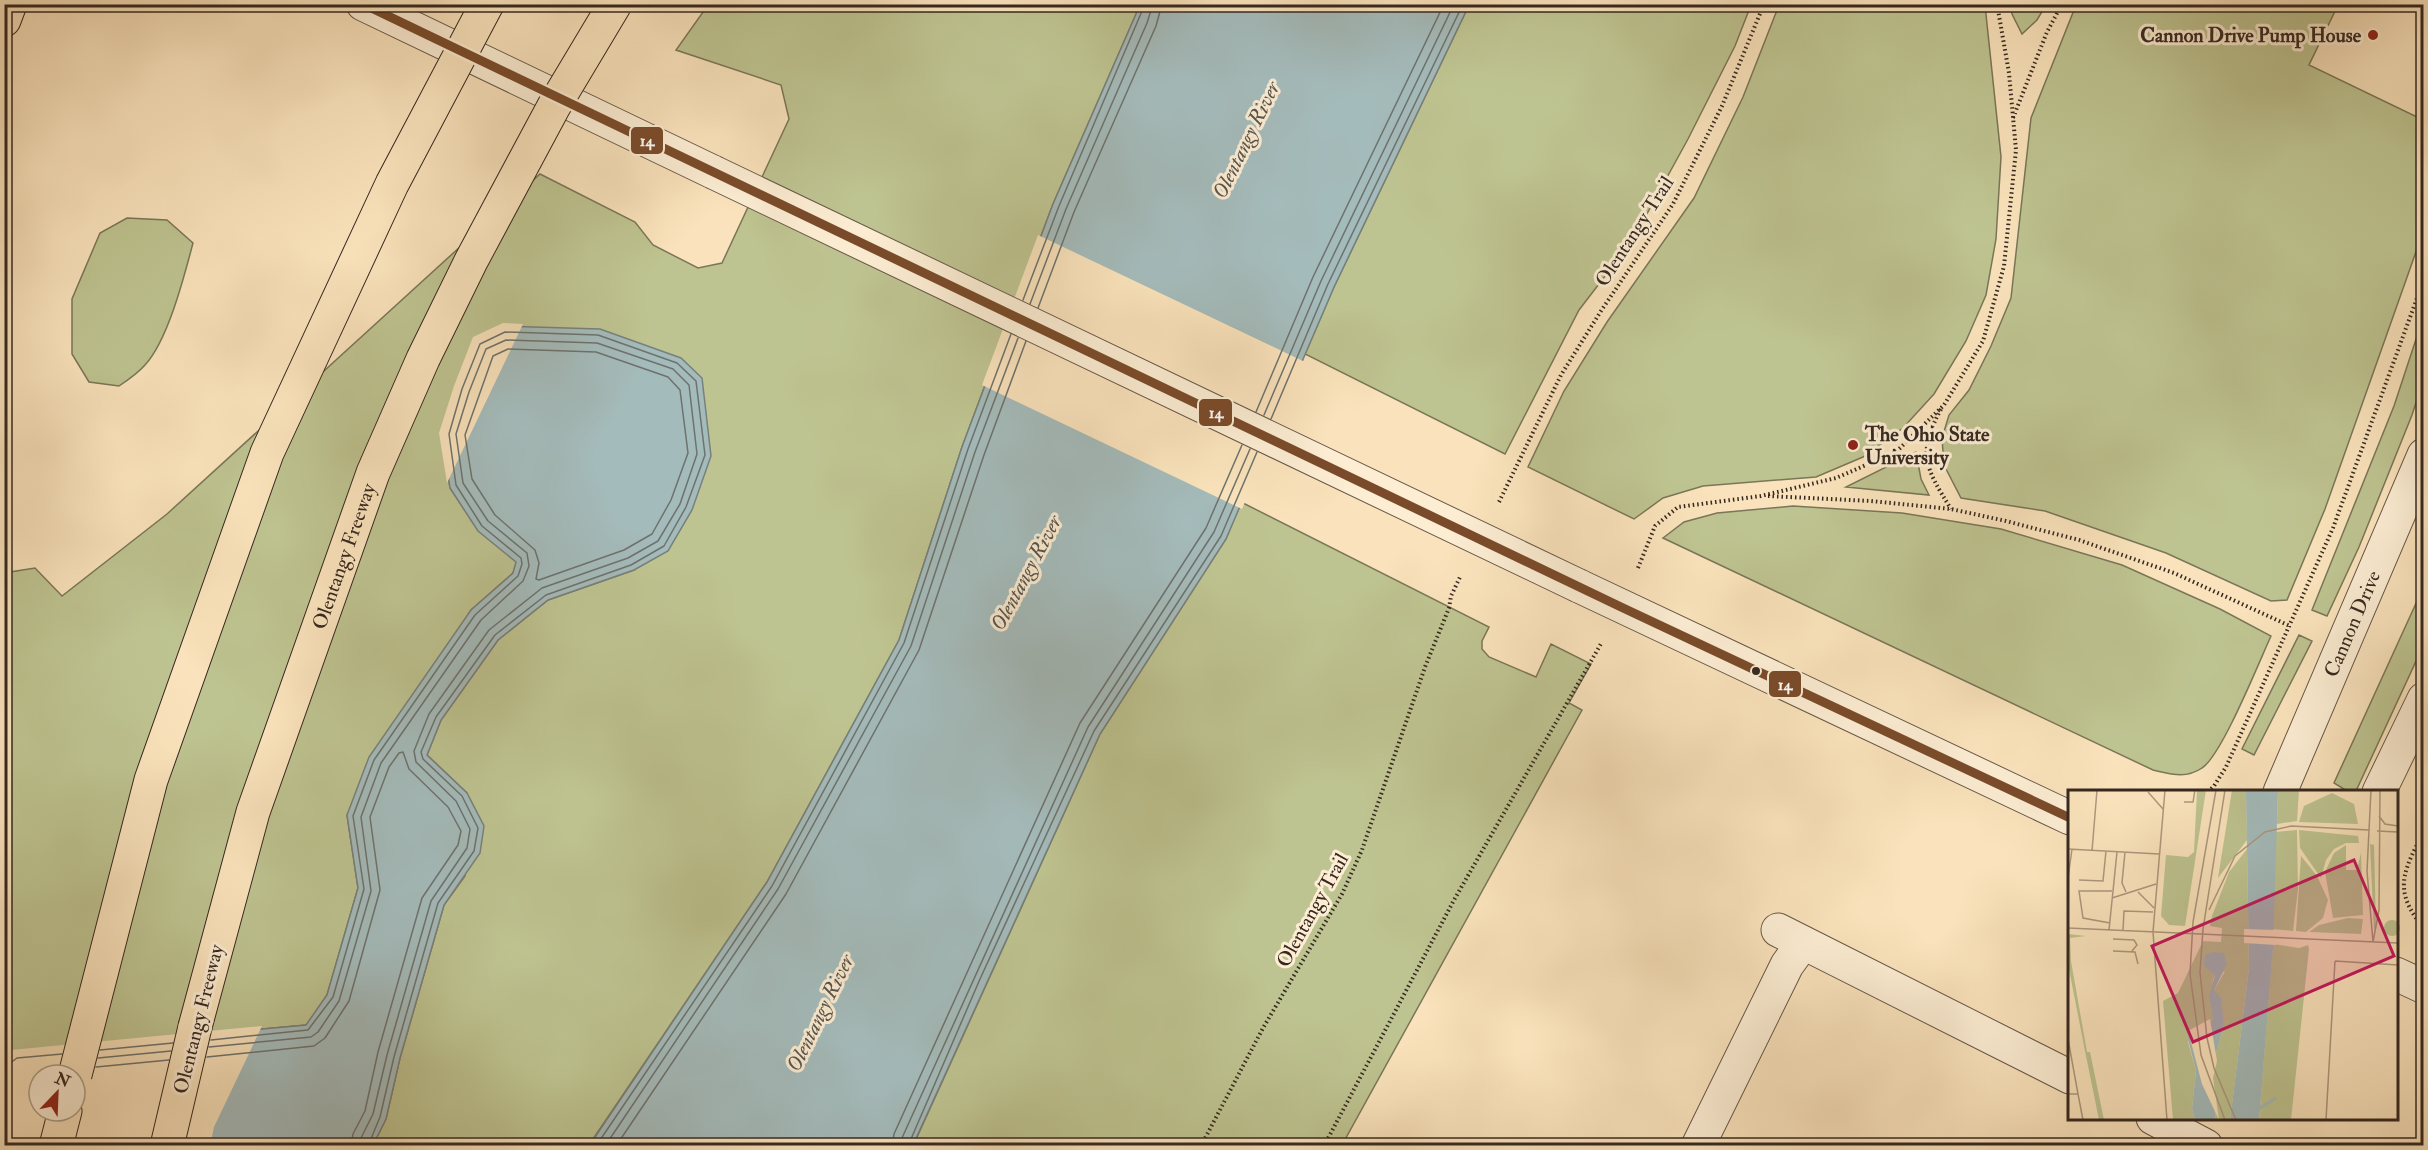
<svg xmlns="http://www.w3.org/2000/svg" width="2428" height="1150" viewBox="0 0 2428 1150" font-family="'IM FELL Double Pica',serif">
  <rect width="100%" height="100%" fill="#fae3bc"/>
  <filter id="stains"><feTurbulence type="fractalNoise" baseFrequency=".00333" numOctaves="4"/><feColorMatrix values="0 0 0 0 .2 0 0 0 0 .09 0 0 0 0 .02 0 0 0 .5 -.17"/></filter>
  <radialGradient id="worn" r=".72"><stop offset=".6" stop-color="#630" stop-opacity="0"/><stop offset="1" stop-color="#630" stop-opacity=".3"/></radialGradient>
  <!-- green -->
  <path fill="#bec491" stroke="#7a7658" stroke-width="1.5" d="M 708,5 L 1140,5 L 1053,204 L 962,447 L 899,640 L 767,882 L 589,1145 L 373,1145 L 386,1119 L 400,1058 L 444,905 L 465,876 L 467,793 L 427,755 L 441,720 L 498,640 L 548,600 L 634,570 L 442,433 L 450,488 L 478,530 L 517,562 L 513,573 L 471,610 L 347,815 L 358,888 L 327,995 L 307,1025 L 13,1052 L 5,1061 L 4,573 L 35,568 L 62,596 L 167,514 L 540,174 L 635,222 L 653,245 L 698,268 L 722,263 L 789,119 L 781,85 L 676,50 Z
    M 1469,5 L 1751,5 L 1735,46 L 1688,139 L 1632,241 L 1579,310 L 1505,454 L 1305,354 L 1334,287 Z
    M 1779,5 L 1985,5 L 2001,157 L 1996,239 L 1986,295 L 1966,341 L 1934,394 L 1903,428 L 1863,457 L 1816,477 L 1703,486 L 1663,498 L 1634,519 L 1528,467 L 1564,391 L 1607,322 L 1694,198 L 1743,97 Z
    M 2011,5 L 2011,4 L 2046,5 L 2037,20 L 2022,34 L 2012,14 Z
    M 2076,5 L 2338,5 L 2309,65 L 2419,118 L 2423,109 L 2423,232 L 2325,509 L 2287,600 L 2271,601 L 2166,553 L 2045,511 L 1961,498 L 1944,465 L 1942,438 L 1949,415 L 1969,390 L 1991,346 L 2011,298 L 2031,118 Z
    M 127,218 L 167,220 L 193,243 C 184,277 168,340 145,365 C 138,373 128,380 119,386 L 89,382 L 72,354 L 72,299 L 100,233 Z
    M 2423,318 L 2423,381 L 2412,415 L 2359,547 L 2327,616 L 2312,610 L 2394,406 Z
    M 1916,452 L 1921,479 L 1929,495 L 1846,487 Z
    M 1241,502 L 1489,627 L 1482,641 L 1482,649 L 1489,657 L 1536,677 L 1551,644 L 1591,664 L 1569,703 L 1582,710 L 1342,1145 L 913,1146 L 1100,734 L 1226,539 Z
    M 1793,506 L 1902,513 L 2001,529 L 2122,565 L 2220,609 L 2271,636 C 2259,662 2222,755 2202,768 C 2186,779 2171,774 2153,770 L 1663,538 L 1684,522 L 1717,513 Z
    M 2423,588 L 2423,646 L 2356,791 L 2347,791 L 2334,783 Z
    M 2299,635 L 2312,641 L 2254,755 L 2242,749 Z"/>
  <!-- water -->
  <path fill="#a4bbbb" stroke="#78807d" stroke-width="1.5" fill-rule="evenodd" d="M 1140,5 L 1469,5 L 1334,287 L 1226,539 L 1100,734 L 913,1145 L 589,1146 L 767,882 L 899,640 L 962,447 L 1053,204 Z
    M 503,326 L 600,329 L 681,358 L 702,378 L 711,456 L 692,510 L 668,551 L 634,570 L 548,600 L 498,640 L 441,720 L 427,755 L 467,793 L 484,826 L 480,853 L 444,905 L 400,1058 L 386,1119 L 373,1145 L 5,1145 L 4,1061 L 13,1052 L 306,1025 L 327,995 L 358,888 L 347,815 L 369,757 L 471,610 L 513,573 L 516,562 L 478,531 L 450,488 L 442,434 ZM 39,1075 L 75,1075 L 75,1111 L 39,1111 Z"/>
  <!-- pier -->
  <path fill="#fae3bc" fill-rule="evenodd" d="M 1038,235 L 1305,362 L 1242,509 L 982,385 Z
    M 503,323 L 523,324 L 447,483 L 439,433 L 454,386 L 473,337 Z
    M 262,1026 L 214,1127 L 210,1146 L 5,1145 L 4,1057 L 11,1050 ZM 39,1075 L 75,1075 L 75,1111 L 39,1111 Z"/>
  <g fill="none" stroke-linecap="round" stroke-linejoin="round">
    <!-- shore -->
    <path stroke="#6d726e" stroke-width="1.5" d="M 1023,300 L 1059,206 L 1145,4
      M 1030,304 L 1066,209 L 1147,23 L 1153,4
      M 1038,308 L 1074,212 L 1156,26 L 1162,4
      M 508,349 L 596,352 L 668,377 L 680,390 L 688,453 L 671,500 L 652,534 L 624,550 L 539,580 L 536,579 L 539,563 L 535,550 L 495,515 L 472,479 L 465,435 L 493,356 Z
      M 1256,412 L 1313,277 L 1444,4
      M 1264,415 L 1321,281 L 1454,4
      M 1271,419 L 1328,284 L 1463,4
      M 211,1040 L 308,1030 L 333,997 L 364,889 L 353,816 L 374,760 L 475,615 L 518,576 L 522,564 L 521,558 L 482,526 L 456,485 L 449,434 L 462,389 L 480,344 L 505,332 L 598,335 L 677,363 L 696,381 L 705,455 L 686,507 L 664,546 L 631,565 L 546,595 L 495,635 L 436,717 L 421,752 L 423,759 L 462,796 L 478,828 L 474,851 L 438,903 L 394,1057 L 380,1117 L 368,1146
      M 209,1047 L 311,1037 L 318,1032 L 339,1001 L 371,891 L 361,817 L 381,763 L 481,620 L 523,581 L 529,566 L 527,553 L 488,521 L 463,483 L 456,434 L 469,392 L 486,349 L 506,340 L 597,343 L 673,369 L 689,385 L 697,454 L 680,504 L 658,541 L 628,558 L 542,588 L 489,630 L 429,714 L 414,751 L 416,762 L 456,801 L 470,829 L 467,848 L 431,901 L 387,1055 L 373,1114 L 361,1138 L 360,1146
      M 100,1050 L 173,1043
      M 207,1057 L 314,1046 L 325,1038 L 349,1001 L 380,890 L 370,817 L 389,767 L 399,753 L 403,752 L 409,769 L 448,807 L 461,831 L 458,845 L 422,898 L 378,1052 L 365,1111 L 353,1134 L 351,1146
      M 98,1058 L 171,1051
      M 4,1065 L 9,1064 L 17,1058 L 62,1054
      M 96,1067 L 169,1060
      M 596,1146 L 772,886 L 904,643 L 968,449 L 1011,334
      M 605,1146 L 778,889 L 911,646 L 975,452 L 1018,338
      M 616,1146 L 786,894 L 919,650 L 984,455 L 1026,341
      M 892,1146 L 894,1134 L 1080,723 L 1206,528 L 1242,445
      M 901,1146 L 902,1138 L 1088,727 L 1214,532 L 1250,449
      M 908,1146 L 980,979 L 1094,731 L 1221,536 L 1257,452"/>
    <!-- minor casing -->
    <g stroke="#675747" stroke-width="35">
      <g id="minor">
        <path d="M 363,4 L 713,172"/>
        <path d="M 1579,586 L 2070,818"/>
        <path id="s1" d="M 2280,792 L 2424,455"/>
        <path d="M 2379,792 L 2424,699"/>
        <path d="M 1778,930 L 2070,1077"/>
        <path d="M 2396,974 L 2424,987"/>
        <path d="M 2153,1118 L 2206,1146"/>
        <path d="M 1698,1146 L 1787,965 L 1803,943"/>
      </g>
    </g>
    <!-- major casing -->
    <g stroke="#362820" stroke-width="35">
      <path id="major" d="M 4,20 L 10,4"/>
    </g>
    <!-- highway casing -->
    <g stroke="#362820" stroke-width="35">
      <path id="highway" d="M 56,1146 L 65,1111
        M 167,1146 L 195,1027"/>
    </g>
    <!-- path -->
    <path stroke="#362820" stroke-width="4" stroke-dasharray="1.5 3" stroke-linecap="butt" d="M 2013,118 L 2047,32 L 2062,4
      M 1941,409 C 1917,454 1925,467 1951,509
      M 1768,496 L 1871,501 L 1951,509 L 2006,521 L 2079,540 L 2174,573 L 2290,626
      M 1499,502 L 1561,375 L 1601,311 L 1673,204 L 1722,106 L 1764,4
      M 1638,568 L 1655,526 L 1678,507 L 1761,496 L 1836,478 L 1896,452 L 1944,405 L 1983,341 L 2004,266 L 2016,150 L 2009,73 L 1997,4
      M 2208,792 L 2214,786 L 2226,767 L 2333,528 L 2424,279
      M 2419,922 C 2392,887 2406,867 2424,831
      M 1201,1146 L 1263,1028 L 1342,894 L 1362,850 L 1425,667 L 1449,608 L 1451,596 L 1461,575
      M 1324,1146 L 1454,900 L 1602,642"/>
    <!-- minor -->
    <use href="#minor" stroke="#fcedd3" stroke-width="33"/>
    <!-- major -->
    <use href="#major" stroke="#fae3bc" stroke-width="33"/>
    <!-- highway -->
    <use href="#highway" stroke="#fae3bc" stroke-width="33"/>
    <!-- minor-bridge casing -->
    <g stroke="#675747" stroke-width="35" stroke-linecap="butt">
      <path id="minor-bridge" d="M 713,172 L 1579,586"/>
    </g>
    <!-- highway-bridge casing -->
    <g stroke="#362820" stroke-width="35" stroke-linecap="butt">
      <g id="highway-bridge">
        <path id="s2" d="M 195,1027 L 253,812 L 373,473 L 423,359 L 471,261 L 554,106 L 615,4"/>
        <path d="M 75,1075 L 151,780 L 267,453 L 392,184 L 487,4"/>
      </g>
    </g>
    <!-- minor-bridge -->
    <use href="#minor-bridge" stroke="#fcedd3" stroke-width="33"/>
    <!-- highway-bridge -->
    <use href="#highway-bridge" stroke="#fae3bc" stroke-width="33"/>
    <!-- bus-1 casing -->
    <g stroke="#fcedd3" stroke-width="14">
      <path id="bus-1" d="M 363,4 L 1621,607 L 2070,818"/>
    </g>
    <!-- bus-1 -->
    <use href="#bus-1" stroke="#7a4b2a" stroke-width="9"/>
  </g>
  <!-- markers -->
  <g fill="#8f2418" stroke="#fcedd3" stroke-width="2">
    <circle cx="2373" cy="35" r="6"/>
    <circle cx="1853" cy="445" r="6"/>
  </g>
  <circle fill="#362820" stroke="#fcedd3" stroke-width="2" cx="1756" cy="671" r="5"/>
  <g text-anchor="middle" stroke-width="6" stroke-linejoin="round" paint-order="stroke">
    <!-- poi labels -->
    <g font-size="20" font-weight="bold" fill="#362820" stroke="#fcedd3" text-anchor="end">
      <text x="2361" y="42">Cannon Drive Pump House</text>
      <text x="1865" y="441" text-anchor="start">The Ohio State<tspan x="1865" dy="23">University</tspan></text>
    </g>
    <!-- street labels -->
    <g font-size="20" fill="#362820" stroke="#fcedd3">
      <text transform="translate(1634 231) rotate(-57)" y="7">Olentangy Trail</text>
      <text dy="7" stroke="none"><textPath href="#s2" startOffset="494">Olentangy Freeway</textPath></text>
      <text dy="7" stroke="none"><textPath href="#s1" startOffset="183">Cannon Drive</textPath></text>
      <text transform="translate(1312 910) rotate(-61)" y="7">Olentangy Trail</text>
      <text transform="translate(198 1019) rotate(-76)" y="7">Olentangy Freeway</text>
    </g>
    <!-- water labels -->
    <g font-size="21" font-style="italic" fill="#57544e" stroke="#fcedd3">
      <text transform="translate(1246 140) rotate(-64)" y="7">Olentangy River</text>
      <text transform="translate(1026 573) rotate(-62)" y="7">Olentangy River</text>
      <text transform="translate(820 1013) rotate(-64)" y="7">Olentangy River</text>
    </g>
  </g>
  <!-- overview -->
  <g transform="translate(2068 790)">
    <rect width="330" height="330" fill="#fae3bc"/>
    <path d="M 129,0 L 138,0 L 117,136 L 101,135 L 93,126 L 98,65 L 120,67 L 126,62 ZM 164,0 L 178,0 L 179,50 L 150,88 ZM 210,0 L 231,0 L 229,31 L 209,34 ZM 264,3 L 286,14 L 290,34 L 231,32 L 236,16 ZM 229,40 L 230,99 L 225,141 L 205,139 L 208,42 ZM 231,40 L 290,46 L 291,53 L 278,53 L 266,59 L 258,70 L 253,88 L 232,58 ZM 302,54 L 306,55 L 308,139 L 306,139 ZM 278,55 L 278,80 L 289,80 L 293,63 L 295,125 L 265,128 L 257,82 L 266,63 ZM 179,59 L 181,178 L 162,330 L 148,330 L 143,280 L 156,235 L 146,200 L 157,181 L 147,185 L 145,190 L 142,212 L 146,230 L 122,243 L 120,252 L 128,281 L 124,318 L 127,330 L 105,330 L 95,211 L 110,203 L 135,151 L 153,152 L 154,138 L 142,136 L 144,126 L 161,82 ZM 233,66 L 249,86 L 260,110 L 255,128 L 238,142 L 228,141 ZM 280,128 L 295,129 L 293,144 L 241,142 L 251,135 ZM316 138a8 8 0 1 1 16 0a8 8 0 1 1-16 0ZM 0,144 L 18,146 L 2,148 L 3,171 L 19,262 L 22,262 L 36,330 L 31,330 L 17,261 L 0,174 ZM 205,154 L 231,158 L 240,155 L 241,159 L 223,330 L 191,330 Z" fill="#bec491"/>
    <path d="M 178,0 L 210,0 L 205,158 L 191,330 L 162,330 L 181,178 ZM 145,162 L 156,163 L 159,174 L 146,200 L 153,208 L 156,235 L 143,280 L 148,330 L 127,330 L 124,318 L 128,281 L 120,249 L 122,243 L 145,230 L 141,206 L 147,185 L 136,176 L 137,165 Z" fill="#a4bbbb"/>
    <path d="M 176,139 L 208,140 L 208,155 L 176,153 ZM 142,229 L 149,271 L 145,288 L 151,330 L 134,294 L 120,241 Z" fill="#fae3bc"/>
    <path fill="none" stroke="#a4bbbb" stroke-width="3" d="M 192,318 L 208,308"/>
    <path fill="none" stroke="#ac987e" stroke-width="1.5" d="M 97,0 L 85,142 L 99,330M 148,0 L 125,132 L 122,184 L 133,265 L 157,330M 157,0 L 135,139 L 132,182 L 139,248 L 146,278 L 168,330M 303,0 L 299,81 L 305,152M 80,2 L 95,19M 116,12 L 125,12 L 127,0M 311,26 L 317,34 L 330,36M 309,41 L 330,42M 0,59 L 91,64M 24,61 L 29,0M 57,62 L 54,93 L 58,102M 0,88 L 4,59M 11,90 L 35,91 L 38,61M 70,102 L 86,118M 44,108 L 88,94M 141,120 L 167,66 L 197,42 L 223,36 L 301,40M 42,133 L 15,128 L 11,101 L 44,101M 0,138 L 330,153M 41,140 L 49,62M 55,141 L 56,121 L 85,122M 45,149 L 66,150 L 69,155 L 64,161M 305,152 L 311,120 L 312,0M 45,161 L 67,162 L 70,174M 267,171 L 330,175M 0,249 L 10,304M 0,304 L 10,304 L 15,330M 46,330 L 68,330M 258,330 L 267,171"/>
    <path fill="#c2185b" fill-opacity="0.15" stroke="#c2185b" stroke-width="3" d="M 286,70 L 326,166 L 125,252 L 84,156 Z"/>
    <rect width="330" height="330" fill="none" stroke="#362820" stroke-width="3"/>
  </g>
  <g stroke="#fcedd3" stroke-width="2">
    <rect x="630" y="126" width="34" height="29" rx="6" fill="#7a4b2a"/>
    <rect x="1198" y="398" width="35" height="29" rx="6" fill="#7a4b2a"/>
    <rect x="1768" y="670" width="34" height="28" rx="6" fill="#7a4b2a"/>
  </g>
  <g font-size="16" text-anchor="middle" font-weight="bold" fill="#fff">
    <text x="647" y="146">14</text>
    <text x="1216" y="418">14</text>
    <text x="1785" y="690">14</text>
  </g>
  <!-- margin -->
  <rect width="2428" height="1150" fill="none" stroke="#fae3bc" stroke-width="24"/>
  <rect x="6" y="6" width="2416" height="1138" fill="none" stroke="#362820" stroke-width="3"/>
  <rect x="12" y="12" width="2404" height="1126" fill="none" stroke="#362820" stroke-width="1.5"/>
  <!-- north arrow -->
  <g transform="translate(57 1093) rotate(23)"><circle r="28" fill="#fcedd3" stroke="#ad9e8b" stroke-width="1.5"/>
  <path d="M0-4.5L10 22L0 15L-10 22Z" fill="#8f2418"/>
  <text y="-9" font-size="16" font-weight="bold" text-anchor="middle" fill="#362820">N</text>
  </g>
  <rect width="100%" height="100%" filter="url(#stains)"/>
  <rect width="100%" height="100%" fill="url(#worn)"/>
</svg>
